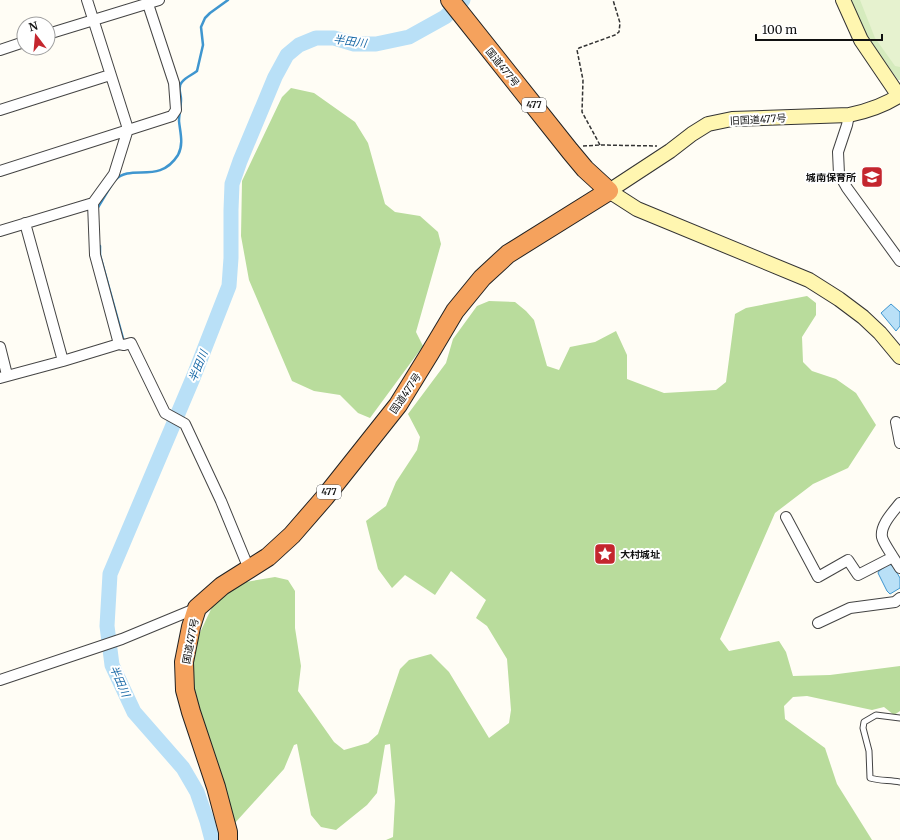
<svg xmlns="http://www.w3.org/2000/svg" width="900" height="840" viewBox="0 0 900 840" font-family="Merriweather,'Noto Sans JP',serif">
  <rect width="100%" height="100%" fill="#fffdf5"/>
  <!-- green -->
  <path fill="#d5ebbd" d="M 850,0 L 900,0 L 900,80 L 898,80 L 864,32 Z"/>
  <!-- forest -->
  <path fill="#b9dc9c" d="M 291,88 L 314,93 L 355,122 L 368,143 L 385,204 L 395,212 L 420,216 L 438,232 L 441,244 L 416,332 L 423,346 L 370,418 L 358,413 L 340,395 L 314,391 L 292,381 L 249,280 L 241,236 L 242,181 L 282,97 Z
    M 807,296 L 816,303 L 816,315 L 802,337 L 803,362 L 812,371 L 836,379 L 856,393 L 876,425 L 848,468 L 813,484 L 775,513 L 720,639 L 729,651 L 779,641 L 786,652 L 793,676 L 830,675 L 900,666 L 900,711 L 894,715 L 884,707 L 872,710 L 807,696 L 793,697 L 784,706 L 785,719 L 825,748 L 837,784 L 872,840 L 386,840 L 393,837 L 395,801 L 390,744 L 385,745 L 377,793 L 367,805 L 336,830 L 321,827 L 311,815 L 297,744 L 294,745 L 284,769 L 234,824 L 191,687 L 188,658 L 213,605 L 223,593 L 246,582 L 275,577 L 288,580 L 295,591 L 295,628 L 301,666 L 298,691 L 334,742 L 344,750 L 368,743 L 378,734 L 400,669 L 409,660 L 431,654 L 449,672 L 489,738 L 509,723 L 511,710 L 507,659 L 487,626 L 476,618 L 486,600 L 451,571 L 435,595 L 405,575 L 392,588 L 378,569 L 366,521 L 386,506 L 396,482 L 417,450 L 420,437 L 408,414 L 446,363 L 453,339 L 477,306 L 489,301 L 515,302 L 526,311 L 534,320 L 547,366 L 559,370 L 570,347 L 595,342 L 616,331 L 627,355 L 627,379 L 664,393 L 716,390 L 726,382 L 735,314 L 746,308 Z"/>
  <!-- pitch -->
  <path fill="#e6f2cf" d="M 860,0 L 900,0 L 900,67 L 895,66 L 875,38 Z"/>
  <!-- water -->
  <path fill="#b9e0f7" stroke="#3f96cf" d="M 891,304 L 900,312 L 900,326 L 896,331 L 881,313 Z
    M 889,564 L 893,566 L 900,578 L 900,588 L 890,594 L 887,591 L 878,573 L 879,571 Z"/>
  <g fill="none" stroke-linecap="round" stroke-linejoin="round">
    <!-- stream -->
    <path stroke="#3f96cf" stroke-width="2.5" d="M 115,180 C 132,163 159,185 178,155 C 184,144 180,132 179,121 C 179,114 181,107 181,99 C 181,94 177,86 182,82 C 186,77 192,75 197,71 L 203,45 L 201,27 L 205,18 L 210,13 L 228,0
      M 97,209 L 112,184
      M 100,246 L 100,255 L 124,342"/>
    <!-- river -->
    <path stroke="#b9e0f7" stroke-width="15" d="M 212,840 L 207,821 L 197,792 L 183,768 L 134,712 L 112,665 L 107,626 L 110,574 L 193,378 L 229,286 L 231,258 L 231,210 L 232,184 L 240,161 L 275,77 L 287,55 L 299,45 L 316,38 L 334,38 L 354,44 L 376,44 L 409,37 L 445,17 L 463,0"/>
    <!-- lane casing -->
    <g stroke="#444" stroke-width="7">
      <path id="lane" d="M 900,718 L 876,715 L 864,722 L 863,728 L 869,751 L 870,778 C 880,781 890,780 900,782"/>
    </g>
    <!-- street casing -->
    <g stroke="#444" stroke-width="12">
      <path id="street" d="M 87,0 L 128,129 L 114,174 L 93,203 L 95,255 L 119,344
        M 48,34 L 159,0
        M 0,50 L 24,42
        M 0,110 L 110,75
        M 849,115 L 847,125 L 838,152 L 839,174 L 847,188 L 900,261
        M 0,171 L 172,116 L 176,110 L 174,83 L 148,4
        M 25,223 L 63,361
        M 0,231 L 93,203
        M 0,347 L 7,375
        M 0,378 L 63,361 L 119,344 L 124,345 L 131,343 L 165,413 L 185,424 L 221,501 L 249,569
        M 896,422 L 900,443
        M 786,517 L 818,577 L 848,560 L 858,575 L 893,557 C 890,552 883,542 882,537 C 880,525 893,512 900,503
        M 893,557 L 900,568
        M 818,623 L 850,608 L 895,602 L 900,598
        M 0,680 L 122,639 L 197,608"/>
    </g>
    <!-- secondary casing -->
    <g stroke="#333" stroke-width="16">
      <path id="secondary" d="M 843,0 L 861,40 L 899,96
        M 900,95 C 884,106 868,111 849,115 L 732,119 L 708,124 L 692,134 L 670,151 L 609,191 L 637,209 L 809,280 L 839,299 L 863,317 L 880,333 L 900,357"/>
    </g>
    <!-- highway casing -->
    <g stroke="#222" stroke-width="20">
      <path id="highway" d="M 228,840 L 228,832 L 216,787 L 191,712 L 185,690 L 184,662 L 191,627 L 197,608 L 222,586 L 268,557 L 292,535 L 325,497 L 398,405 L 430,353 L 455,311 L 482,278 L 508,254 L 609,191 L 585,169 L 570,151 L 450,0"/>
    </g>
    <!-- path -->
    <path stroke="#333" stroke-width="1.5" stroke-dasharray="4 2" stroke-linecap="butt" d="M 600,145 L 582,112 L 583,80 L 577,50 L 579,48 L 615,35 L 619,32 L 620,23 L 613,0
      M 583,146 L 600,145 L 657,146"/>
    <!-- lane -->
    <use href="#lane" stroke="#fff" stroke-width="5"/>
    <!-- street -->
    <use href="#street" stroke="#fff" stroke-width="10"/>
    <!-- secondary -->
    <use href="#secondary" stroke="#fff6b0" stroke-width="14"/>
    <!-- highway -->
    <use href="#highway" stroke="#f5a25d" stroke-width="18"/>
  </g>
  <!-- icons -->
  <defs>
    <g id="school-square" transform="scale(1.15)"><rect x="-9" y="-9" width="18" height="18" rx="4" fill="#c4262e" stroke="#fff"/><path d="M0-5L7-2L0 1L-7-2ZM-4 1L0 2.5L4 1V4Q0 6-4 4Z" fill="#fff"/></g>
    <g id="sight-square" transform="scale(1.15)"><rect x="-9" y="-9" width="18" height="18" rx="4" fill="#c4262e" stroke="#fff"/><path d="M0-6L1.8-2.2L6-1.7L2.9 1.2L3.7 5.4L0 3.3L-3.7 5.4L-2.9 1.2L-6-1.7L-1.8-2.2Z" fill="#fff"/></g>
  </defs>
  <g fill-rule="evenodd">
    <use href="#school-square" x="872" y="177"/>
    <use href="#sight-square" x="605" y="554"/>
  </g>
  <g text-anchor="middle" stroke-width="4" stroke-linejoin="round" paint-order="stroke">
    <!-- shield labels -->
    <g fill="#fff" stroke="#585858" stroke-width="1">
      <rect x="522" y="98" width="24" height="14" rx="3"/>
      <rect x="317" y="485" width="24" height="14" rx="3"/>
    </g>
    <g font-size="9" font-weight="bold" fill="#111">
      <text x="534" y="108">477</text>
      <text x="329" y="495">477</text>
    </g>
    <!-- street labels -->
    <g font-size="10" fill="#111" stroke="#fff">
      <text transform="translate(503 67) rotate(51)" y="4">国道477号</text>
      <text transform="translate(758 119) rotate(-3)" y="4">旧国道477号</text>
      <text transform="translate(405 393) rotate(-56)" y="4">国道477号</text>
      <text transform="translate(190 641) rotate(-79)" y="4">国道477号</text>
    </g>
    <!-- poi labels -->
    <g font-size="10" font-weight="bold" fill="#111" stroke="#fff" text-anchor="end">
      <text x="856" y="181">城南保育所</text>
      <text x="620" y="558" text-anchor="start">大村城址</text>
    </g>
    <!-- water labels -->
    <g font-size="11" font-style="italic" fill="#1768a6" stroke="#fff">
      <text transform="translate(350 41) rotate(8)" y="4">半田川</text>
      <text transform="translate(198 366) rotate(-68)" y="4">半田川</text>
      <text transform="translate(120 681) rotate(66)" y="4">半田川</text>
    </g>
  </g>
  <!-- north arrow -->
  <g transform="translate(36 36) rotate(344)"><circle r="19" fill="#ffffff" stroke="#a0a0a0"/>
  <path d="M0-3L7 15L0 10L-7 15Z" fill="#c4262e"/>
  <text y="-6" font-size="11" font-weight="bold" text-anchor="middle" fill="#111111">N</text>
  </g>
  <!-- scale -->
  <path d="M756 34v6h126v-6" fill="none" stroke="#111111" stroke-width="2"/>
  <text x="762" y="34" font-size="12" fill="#111111" stroke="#ffffff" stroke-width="3" paint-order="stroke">100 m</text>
</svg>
